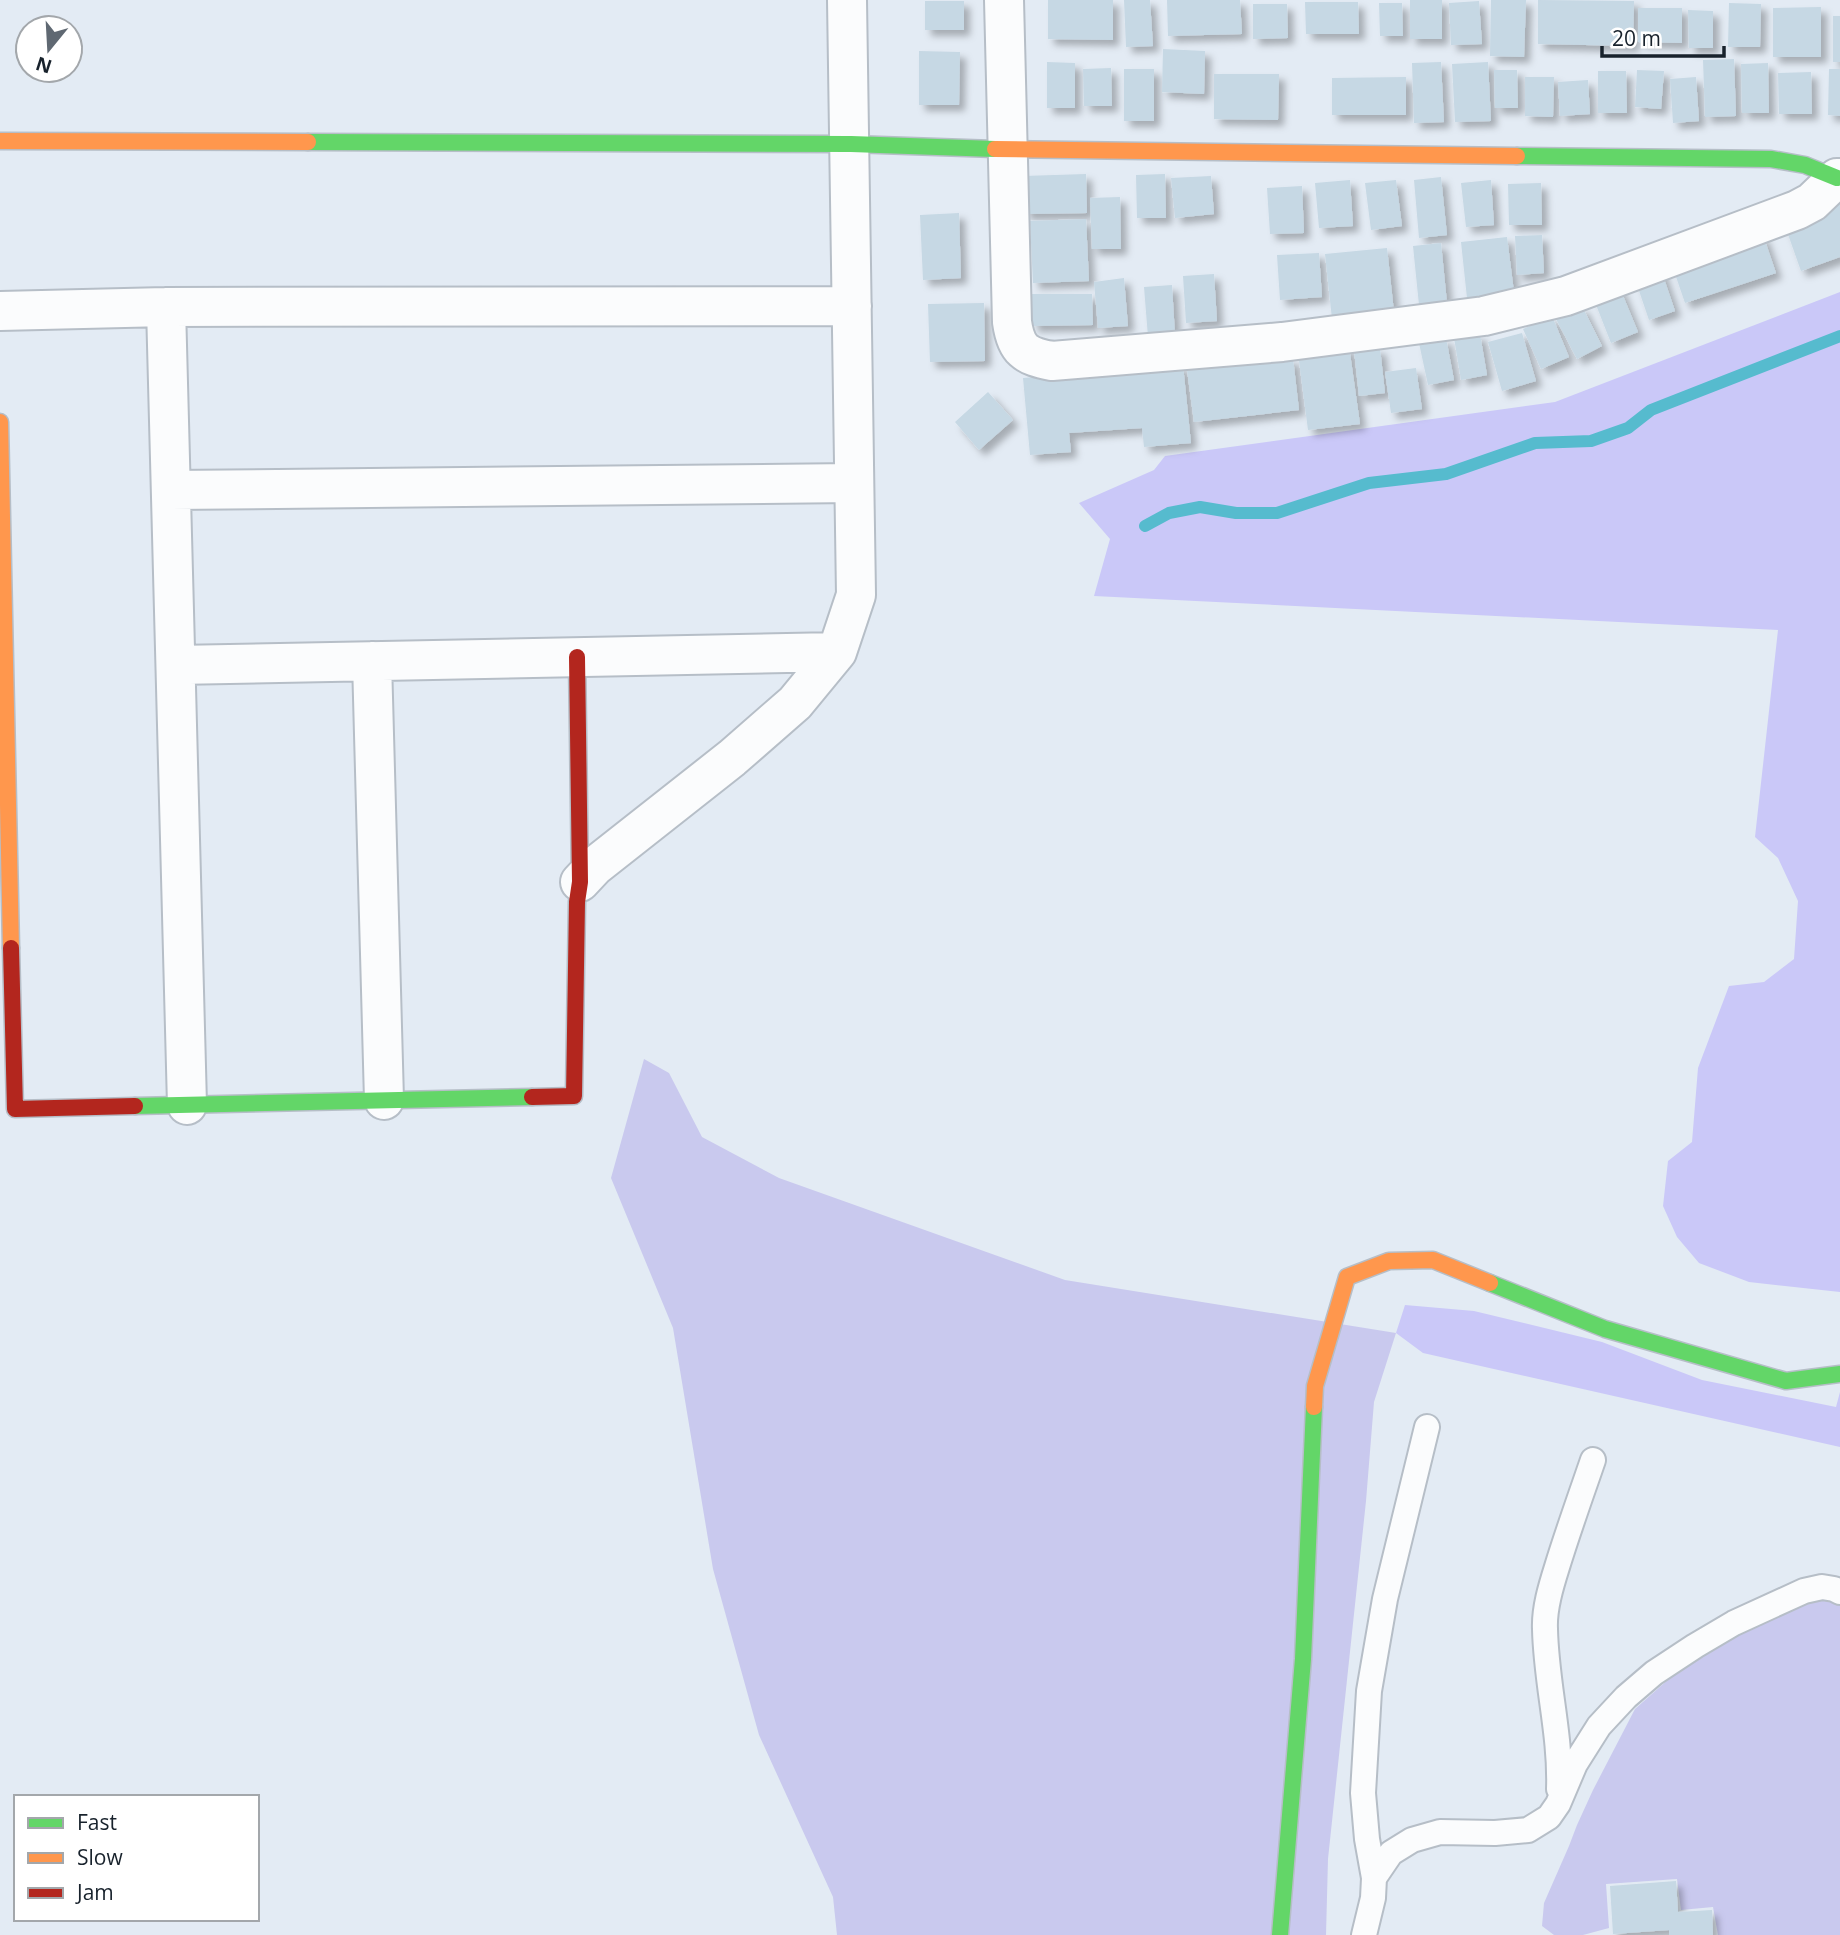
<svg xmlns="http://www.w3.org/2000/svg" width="1840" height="1935" viewBox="0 0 1840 1935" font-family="'Open Sans',sans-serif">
  <defs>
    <filter id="shadow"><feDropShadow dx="6" dy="6" stdDeviation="3.5" flood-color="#0004"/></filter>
  </defs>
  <rect width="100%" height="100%" fill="#e3ebf4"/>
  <!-- green -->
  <path fill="#c9c9ee" d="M 644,1059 L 669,1073 L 702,1137 L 779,1178 L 1065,1280 L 1396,1333 L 1374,1402 L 1366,1501 L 1328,1859 L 1326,1935 L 837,1935 L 833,1897 L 759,1735 L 713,1569 L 673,1328 L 611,1178 Z
    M 1822,1596 L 1840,1602 L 1840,1935 L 1718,1935 L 1713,1907 L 1681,1910 L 1677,1879 L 1606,1884 L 1609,1928 L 1583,1935 L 1554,1935 L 1542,1926 L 1544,1903 L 1569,1846 L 1577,1825 L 1593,1790 L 1635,1709 L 1706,1646 Z"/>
  <!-- forest -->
  <path fill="#cac8f8" d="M 1840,292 L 1840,1292 L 1749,1282 L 1699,1263 L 1677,1237 L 1663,1206 L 1668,1161 L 1692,1142 L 1698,1068 L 1729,986 L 1764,982 L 1794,959 L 1798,901 L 1778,858 L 1755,837 L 1778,630 L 1094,596 L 1110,539 L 1079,503 L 1154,470 L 1165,456 L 1555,402 Z
    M 1405,1305 L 1474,1311 L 1602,1342 L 1702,1380 L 1836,1407 L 1840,1392 L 1840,1447 L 1423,1353 L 1396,1333 Z"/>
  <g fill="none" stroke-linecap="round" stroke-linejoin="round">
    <!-- stream -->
    <path stroke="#56bbce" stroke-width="12" d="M 1145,526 L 1169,513 L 1200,507 L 1236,513 L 1277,513 L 1369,483 L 1446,474 L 1535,443 L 1591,441 L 1628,428 L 1651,410 L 1840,336"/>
  </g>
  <!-- building -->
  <path fill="#c6d8e4" filter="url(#shadow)" d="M 1048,0 L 1113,0 L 1113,40 L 1048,39 Z
    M 1124,0 L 1150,0 L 1153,46 L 1126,47 Z
    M 1167,0 L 1240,0 L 1242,34 L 1168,36 Z
    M 1410,0 L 1442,0 L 1442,39 L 1410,39 Z
    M 1491,0 L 1526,0 L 1524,57 L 1490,56 Z
    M 1538,0 L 1634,1 L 1633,46 L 1538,44 Z
    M 925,1 L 964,1 L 964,30 L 925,30 Z
    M 1479,1 L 1482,44 L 1451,45 L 1449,3 Z
    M 1305,2 L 1358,2 L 1359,34 L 1306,34 Z
    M 1379,3 L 1402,3 L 1403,36 L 1380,36 Z
    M 1729,3 L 1761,4 L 1760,47 L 1728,47 Z
    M 1253,4 L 1287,4 L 1288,38 L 1253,39 Z
    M 1821,7 L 1821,57 L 1773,57 L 1773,8 Z
    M 1638,8 L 1682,8 L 1682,43 L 1638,42 Z
    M 1688,10 L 1713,11 L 1713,48 L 1689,48 Z
    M 1833,16 L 1840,16 L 1840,62 L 1833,62 Z
    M 1163,49 L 1205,51 L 1204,94 L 1162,92 Z
    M 919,51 L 960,52 L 959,105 L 919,105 Z
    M 1734,59 L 1736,116 L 1705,117 L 1703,60 Z
    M 1047,62 L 1075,63 L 1075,108 L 1047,108 Z
    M 1441,62 L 1444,122 L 1414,123 L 1412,63 Z
    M 1488,62 L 1491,121 L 1455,122 L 1452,64 Z
    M 1768,63 L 1769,113 L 1742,113 L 1741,64 Z
    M 1111,68 L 1112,106 L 1084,106 L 1083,69 Z
    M 1124,69 L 1154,69 L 1154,121 L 1124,121 Z
    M 1829,69 L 1840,69 L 1840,116 L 1828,115 Z
    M 1494,70 L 1517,70 L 1518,108 L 1495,108 Z
    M 1637,70 L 1664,71 L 1661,109 L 1635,107 Z
    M 1598,71 L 1626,71 L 1627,113 L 1598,113 Z
    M 1811,72 L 1812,114 L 1779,114 L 1778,73 Z
    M 1214,74 L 1279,74 L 1278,120 L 1214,119 Z
    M 1406,77 L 1406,115 L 1332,115 L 1332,78 Z
    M 1525,77 L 1554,77 L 1553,117 L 1525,116 Z
    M 1696,77 L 1699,121 L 1673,123 L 1670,79 Z
    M 1588,80 L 1590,114 L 1560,116 L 1558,82 Z
    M 1086,174 L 1087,213 L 1024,214 L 1023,176 Z
    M 1165,174 L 1166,218 L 1137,218 L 1136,175 Z
    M 1211,176 L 1214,214 L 1175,218 L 1171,178 Z
    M 1441,177 L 1447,235 L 1419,238 L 1414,180 Z
    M 1350,180 L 1353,226 L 1319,228 L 1315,183 Z
    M 1396,180 L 1402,226 L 1371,230 L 1365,183 Z
    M 1491,180 L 1494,225 L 1466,227 L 1461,183 Z
    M 1541,183 L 1542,225 L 1509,225 L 1508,184 Z
    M 1302,186 L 1304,233 L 1270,234 L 1267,188 Z
    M 1120,197 L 1121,249 L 1092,249 L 1090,198 Z
    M 1840,200 L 1840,257 L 1801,271 L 1783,220 Z
    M 959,213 L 961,278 L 923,280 L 920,215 Z
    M 1086,219 L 1089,281 L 1033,283 L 1030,221 Z
    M 1542,235 L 1544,273 L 1517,275 L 1515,236 Z
    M 1763,235 L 1776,273 L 1685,303 L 1672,265 Z
    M 1507,237 L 1514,292 L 1467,298 L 1461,242 Z
    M 1441,243 L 1447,303 L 1419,305 L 1413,246 Z
    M 1387,248 L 1394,312 L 1332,319 L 1325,254 Z
    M 1319,253 L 1322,297 L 1280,300 L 1277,255 Z
    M 1660,267 L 1675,311 L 1649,320 L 1634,276 Z
    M 1214,274 L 1217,321 L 1186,323 L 1183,276 Z
    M 1124,278 L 1128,326 L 1098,328 L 1094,282 Z
    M 1172,285 L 1175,335 L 1148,337 L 1144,287 Z
    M 1619,286 L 1638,332 L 1611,343 L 1593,297 Z
    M 1031,294 L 1092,294 L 1093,325 L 1032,326 Z
    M 984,303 L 985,361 L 930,362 L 928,304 Z
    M 1582,306 L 1602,346 L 1577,359 L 1556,319 Z
    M 1552,316 L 1569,357 L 1541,369 L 1523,329 Z
    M 1522,333 L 1536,381 L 1502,391 L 1488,342 Z
    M 1480,334 L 1487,375 L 1461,380 L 1454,338 Z
    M 1446,338 L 1454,380 L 1428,385 L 1419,343 Z
    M 1349,346 L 1360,424 L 1308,430 L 1298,353 Z
    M 1380,348 L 1385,393 L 1359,396 L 1354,350 Z
    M 1293,358 L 1299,410 L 1194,422 L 1187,370 Z
    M 1183,365 L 1191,443 L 1144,447 L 1142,428 L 1069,433 L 1071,452 L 1030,455 L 1023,378 Z
    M 1416,368 L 1422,409 L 1391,413 L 1385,372 Z
    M 988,392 L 1013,420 L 979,450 L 955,422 Z
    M 1676,1881 L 1678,1912 L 1712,1910 L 1713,1935 L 1669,1935 L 1669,1930 L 1613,1934 L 1610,1886 Z"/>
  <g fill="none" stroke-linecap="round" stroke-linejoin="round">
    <!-- lane casing -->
    <g stroke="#b6bec7" stroke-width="28">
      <path id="lane" d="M 1559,1789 C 1561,1735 1546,1683 1545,1629 C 1544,1609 1551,1586 1557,1567 C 1568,1531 1581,1495 1593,1460
        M 1374,1878 L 1391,1853 L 1412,1840 L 1440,1832 L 1495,1833 L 1528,1830 L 1549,1817 L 1558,1804 L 1575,1764 L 1599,1726 L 1626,1697 L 1654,1673 L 1695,1646 L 1734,1623 L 1804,1591 L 1822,1587 L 1834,1589 L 1840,1592
        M 1364,1935 L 1373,1898 L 1374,1878 L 1367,1839 L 1363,1793 L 1369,1691 L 1385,1599 L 1427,1427"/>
    </g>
    <!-- street casing -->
    <g stroke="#b6bec7" stroke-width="42">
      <path id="street" d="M 1004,0 L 1012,322 C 1016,350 1025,356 1052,361 L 1282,342 L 1484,316 L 1566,296 L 1797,210 L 1812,202 L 1837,178 L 1840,178
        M 166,307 L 187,1105
        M 0,311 L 166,307 L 852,306
        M 171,490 L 854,483
        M 372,661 L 384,1100
        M 176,665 L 837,652
        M 580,882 L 595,866 L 732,758 L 795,703 L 837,652 L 856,595 L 847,0"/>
    </g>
    <!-- fast casing -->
    <g stroke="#b6bec7" stroke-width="19">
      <path id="fast" d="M 308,142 L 851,144 L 995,149
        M 1517,156 L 1771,159 L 1805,165 L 1837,178
        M 135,1106 L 532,1097
        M 1490,1283 L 1605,1329 L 1786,1381 L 1840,1374
        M 1280,1935 L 1303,1659 L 1314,1407"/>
    </g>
    <!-- slow casing -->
    <g stroke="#b6bec7" stroke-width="19">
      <path id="slow" d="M 0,141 L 308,142
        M 995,149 L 1517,156
        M 0,422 L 11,948
        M 1314,1407 L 1315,1386 L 1347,1277 L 1389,1261 L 1433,1260 L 1490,1283"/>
    </g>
    <!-- jam casing -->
    <g stroke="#b6bec7" stroke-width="19">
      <path id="jam" d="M 11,948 L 15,1109 L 135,1106
        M 532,1097 L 574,1096 L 577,902 L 580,882 L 577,657"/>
    </g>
    <!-- lane -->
    <use href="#lane" stroke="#fbfcfd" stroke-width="24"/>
    <!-- street -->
    <use href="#street" stroke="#fbfcfd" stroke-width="38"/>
    <!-- fast -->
    <use href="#fast" stroke="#63d668" stroke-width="16"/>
    <!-- slow -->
    <use href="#slow" stroke="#ff974d" stroke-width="16"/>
    <!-- jam -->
    <use href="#jam" stroke="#b3261e" stroke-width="16"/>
  </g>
  <!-- legend -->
  <rect x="14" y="1795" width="245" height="126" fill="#ffffff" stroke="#a3a7ab" stroke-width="2"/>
  <rect x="28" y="1818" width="35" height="10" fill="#63d668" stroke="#a3a7ab" stroke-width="2"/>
  <text x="77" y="1830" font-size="21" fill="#18222c">Fast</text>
  <rect x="28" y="1853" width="35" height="10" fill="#ff974d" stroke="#a3a7ab" stroke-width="2"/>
  <text x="77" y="1865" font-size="21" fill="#18222c">Slow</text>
  <rect x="28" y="1888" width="35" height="10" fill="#b3261e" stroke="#a3a7ab" stroke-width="2"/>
  <text x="77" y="1900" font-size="21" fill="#18222c">Jam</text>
  <!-- north arrow -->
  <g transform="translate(49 49) rotate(198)"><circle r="33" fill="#ffffff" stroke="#a3a7ab" stroke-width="2"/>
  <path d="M0-5L12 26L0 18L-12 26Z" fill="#5f6872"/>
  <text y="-10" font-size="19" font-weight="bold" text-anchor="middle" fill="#18222c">N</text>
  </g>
  <!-- scale -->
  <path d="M1602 46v10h122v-10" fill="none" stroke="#18222c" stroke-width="3.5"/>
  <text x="1612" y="46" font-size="21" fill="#18222c" stroke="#ffffff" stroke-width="5" paint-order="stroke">20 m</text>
</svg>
